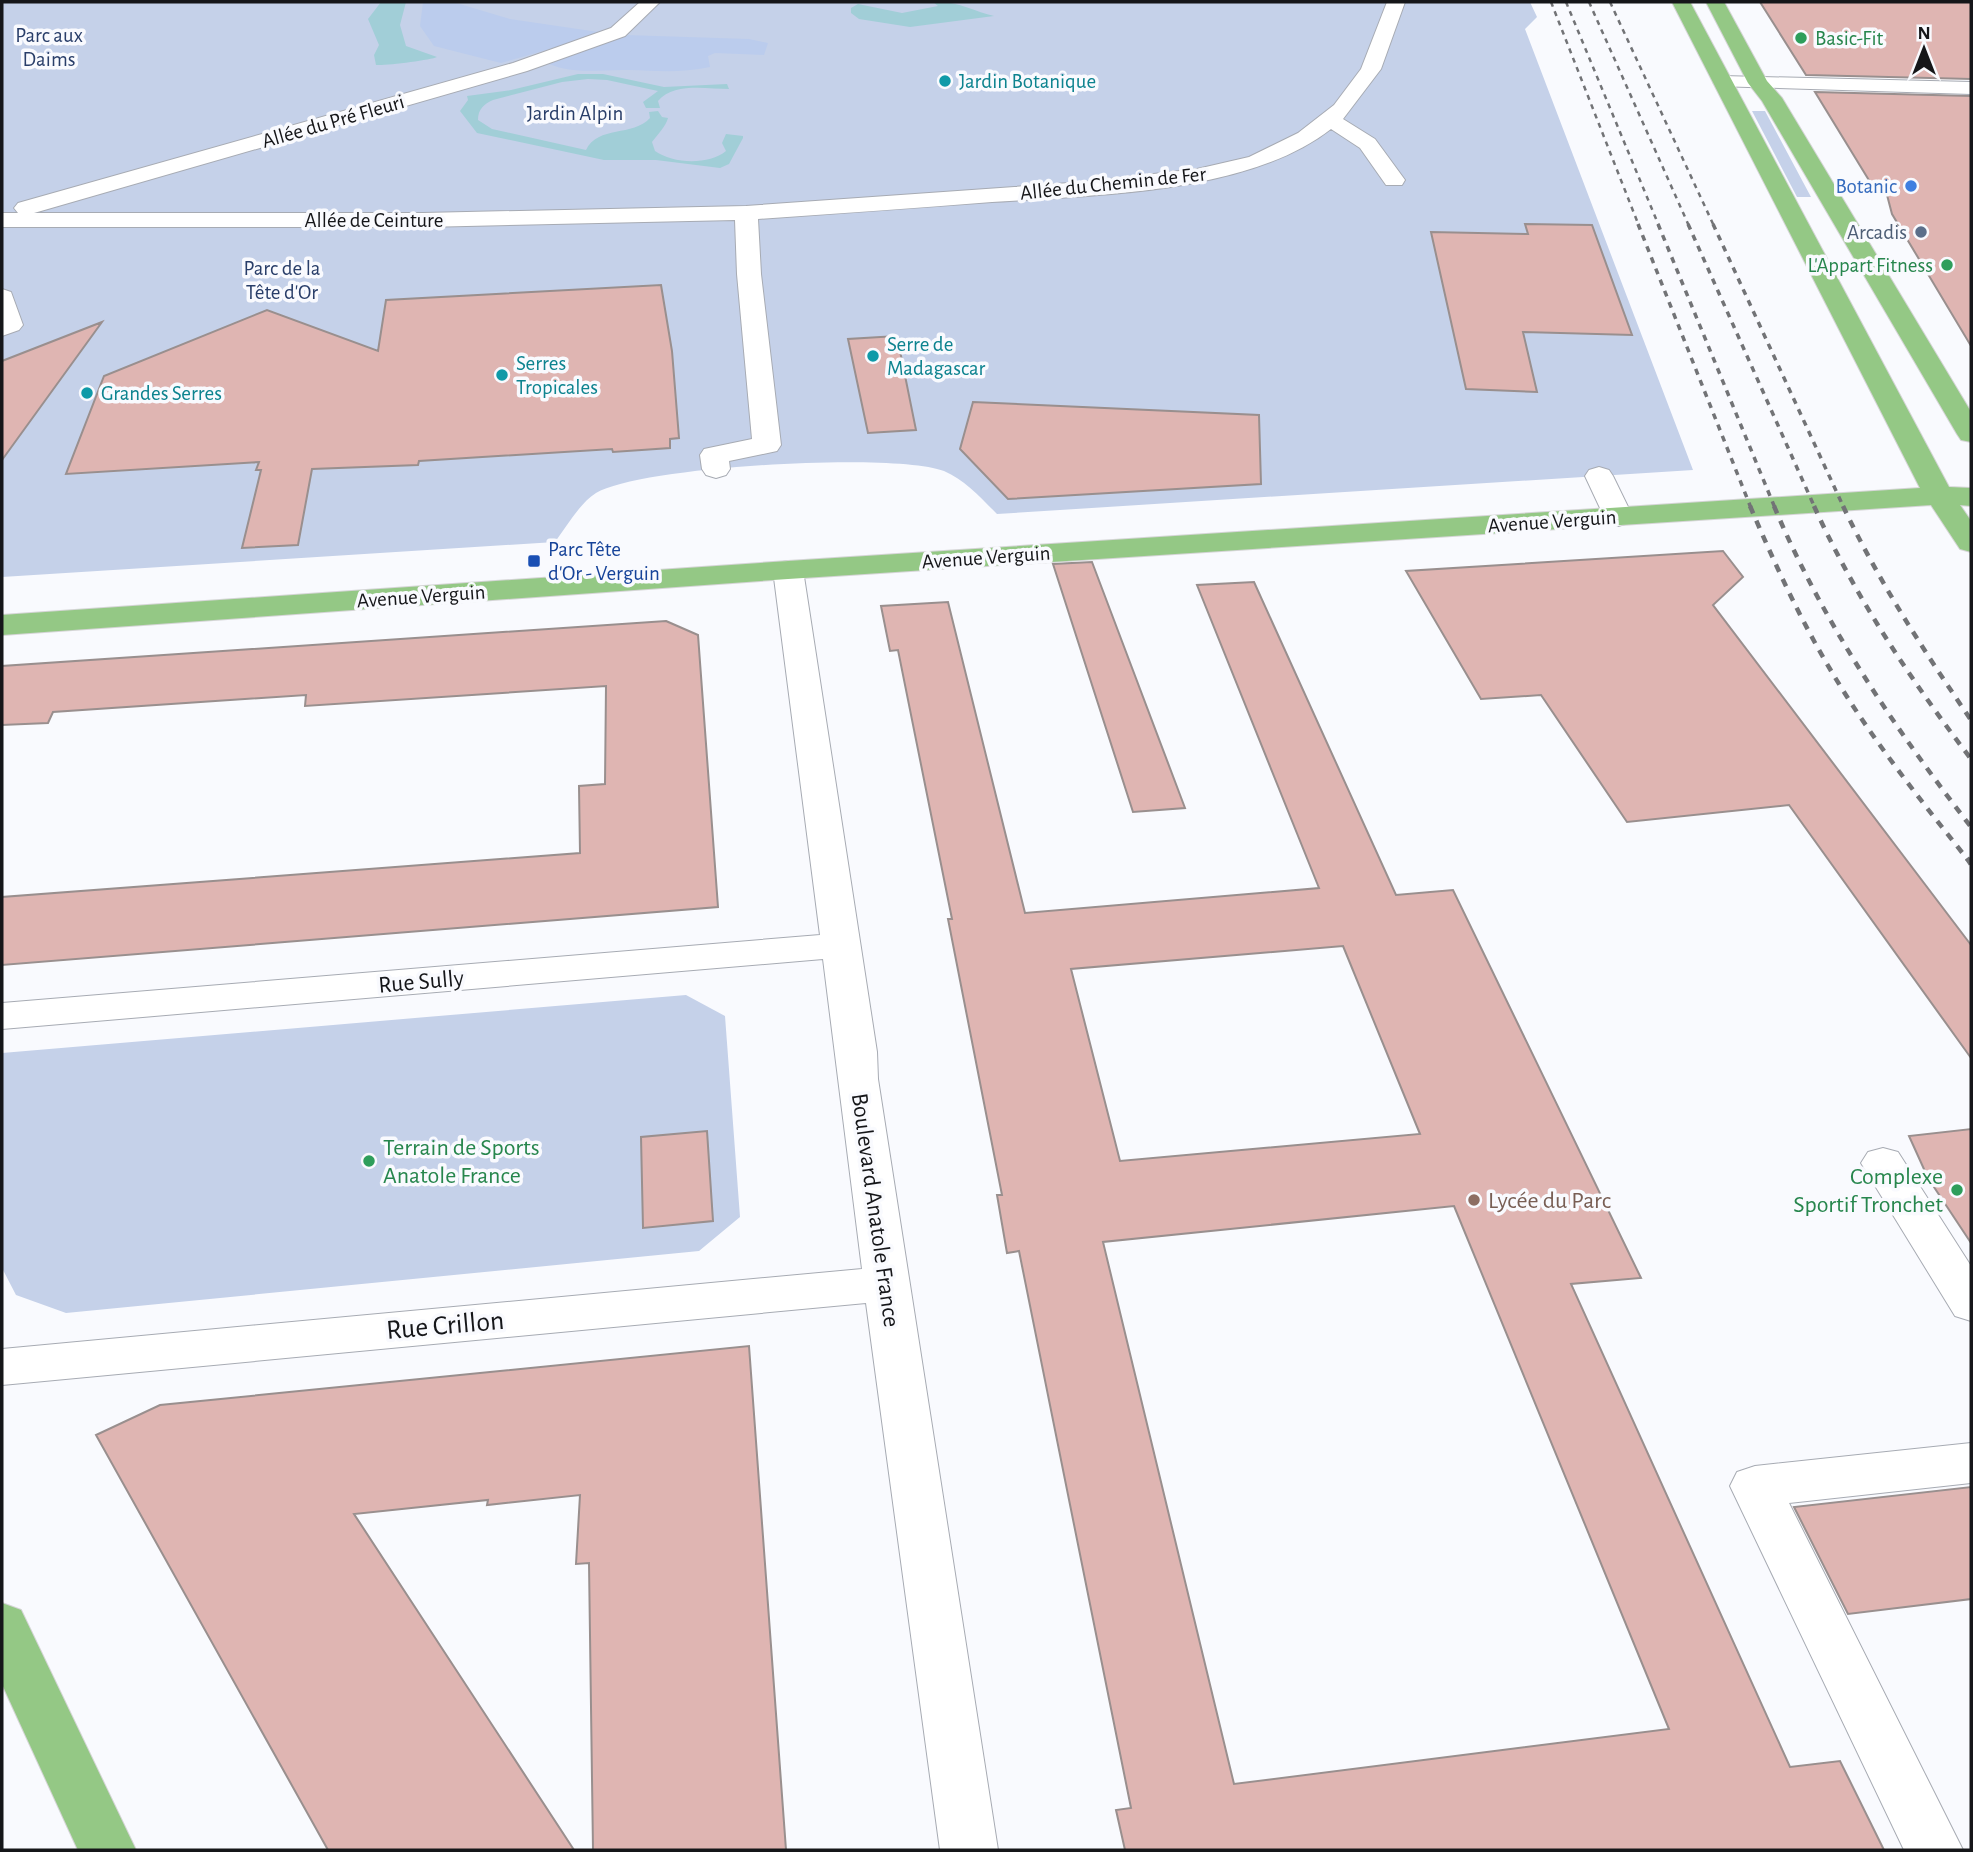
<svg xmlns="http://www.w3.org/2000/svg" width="1973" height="1852" viewBox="0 0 1973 1852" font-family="'Alegreya Sans',sans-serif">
  <rect width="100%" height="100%" fill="#f9fafe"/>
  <!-- green -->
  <path fill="#c5d1e9" d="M 2,2 L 1530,2 L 1537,17 L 1525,29 L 1693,470 L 997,514 C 981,498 965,480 944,471 C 894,452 641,466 596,493 C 579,504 567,526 555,542 L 2,577 Z
    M 1752,111 L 1765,111 L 1811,197 L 1797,197 Z
    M 686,995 L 725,1016 L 740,1217 L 699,1251 L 66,1313 L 16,1295 L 2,1268 L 2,1053 Z"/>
  <!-- forest -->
  <path fill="#bbcced" d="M 423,2 L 453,2 L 510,19 L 605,33 L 501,63 L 434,46 L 420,26 Z
    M 625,35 L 749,39 L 768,43 L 764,55 L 715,53 L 708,56 L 710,67 C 682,73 658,71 629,70 C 601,69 576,75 549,64 Z"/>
  <!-- water -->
  <path fill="#a1ced7" d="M 381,2 L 406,2 L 400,25 L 406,46 L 437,57 C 431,60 385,66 376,65 L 374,55 L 379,45 L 368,19 Z
    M 933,2 C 956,0 975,12 994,16 L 910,27 L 859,19 L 851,13 L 851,8 L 858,4 L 902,13 L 938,6 Z
    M 578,74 L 603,74 L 664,87 L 727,84 L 729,89 C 707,89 674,82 658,101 L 660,108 L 646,108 L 643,102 L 658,91 L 607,80 L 588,79 L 562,82 L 493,100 C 484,104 478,109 478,120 L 492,129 L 586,150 C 598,125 633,137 650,118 L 649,112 L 658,111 L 662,117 L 668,118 C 666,126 658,134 652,142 L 655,151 C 673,164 709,165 726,151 L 722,143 L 726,134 L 743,136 L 743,138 L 729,164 L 720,168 L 656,160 L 604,160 L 477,133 L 460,111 L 468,100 L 467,96 L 511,90 Z"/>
  <!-- building -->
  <path fill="#dfb5b2" stroke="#998f8e" stroke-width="2" fill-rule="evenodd" d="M 1760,2 L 1971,2 L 1971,79 L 1806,75 Z
    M 1815,92 L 1971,96 L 1971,346 L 1892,214 L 1887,195 L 1878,195 Z
    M 1525,224 L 1592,225 L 1632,335 L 1523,332 L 1537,392 L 1466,389 L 1431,232 L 1528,234 Z
    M 661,285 L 672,351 L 679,438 L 670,439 L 670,448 L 613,452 L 612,449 L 419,461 L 418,465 L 312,469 L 298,545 L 242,548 L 261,470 L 256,470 L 259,462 L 66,474 L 104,376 L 267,310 L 378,351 L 386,300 Z
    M 102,322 L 2,460 L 2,361 Z
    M 897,336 L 916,430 L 868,433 L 848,339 Z
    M 973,402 L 1259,415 L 1261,484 L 1008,499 L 960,449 Z
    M 1723,551 L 1743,577 L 1713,605 L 1971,945 L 1971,1058 L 1789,805 L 1627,822 L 1541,695 L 1481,699 L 1406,571 Z
    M 1092,562 L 1185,808 L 1133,812 L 1053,564 Z
    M 1254,582 L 1396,895 L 1453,890 L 1641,1278 L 1571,1284 L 1790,1767 L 1840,1761 L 1884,1850 L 1125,1850 L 1116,1810 L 1131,1808 L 1019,1251 L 1007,1253 L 997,1195 L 1002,1195 L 948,919 L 952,919 L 898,650 L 890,651 L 881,606 L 948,602 L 1025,913 L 1319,888 L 1197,585 ZM 1343,946 L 1420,1134 L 1120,1161 L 1071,969 ZM 1454,1206 L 1669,1729 L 1234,1784 L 1103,1242 Z
    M 666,621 L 698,635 L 718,907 L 2,965 L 2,897 L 580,853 L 579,786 L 605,784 L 606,686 L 305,706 L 306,695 L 53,712 L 48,723 L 2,725 L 2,666 Z
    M 1971,1129 L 1971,1243 L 1928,1178 L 1909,1136 Z
    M 707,1131 L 713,1221 L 643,1228 L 641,1137 Z
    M 749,1346 L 786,1850 L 593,1850 L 589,1563 L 576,1564 L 580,1495 L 487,1505 L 488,1500 L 354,1514 L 574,1850 L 328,1850 L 96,1435 L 160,1405 Z
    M 1971,1487 L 1971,1599 L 1848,1614 L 1794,1507 Z"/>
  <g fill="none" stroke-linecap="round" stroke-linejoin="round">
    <!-- minor casing -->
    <g stroke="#a7abb3" stroke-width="2">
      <path id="minor" d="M 640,2 L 660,2 L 625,36 L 527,71 L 34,213 L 423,213 L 746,206 L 1084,182 L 1197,169 L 1249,157 L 1298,133 L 1334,105 L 1361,69 L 1387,2 L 1405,2 L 1381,69 L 1343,119 L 1375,139 L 1405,180 L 1402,185 L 1386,185 L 1360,148 L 1331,129 C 1248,194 1095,195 992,202 C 914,208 836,214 758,219 L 761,274 L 781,445 L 777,451 L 729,461 L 730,469 L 726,475 L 716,478 L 706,475 L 702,469 L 700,455 L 704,449 L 752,439 L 737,274 L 735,220 L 423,227 L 2,227 L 2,213 L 18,213 L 14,208 L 18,203 L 513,63 L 611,28 Z
        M 1723,76 L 1971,82 L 1971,94 L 1716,86 L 1713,82 L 1716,78 Z
        M 2,289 L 11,292 L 23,325 L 19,330 L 2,336 Z
        M 1599,467 L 1609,470 L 1613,476 L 1633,517 L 1629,523 L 1618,526 L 1607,523 L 1585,476 L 1589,470 Z
        M 788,561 L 799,563 L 803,570 L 877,1052 L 878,1079 L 998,1850 L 940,1850 L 866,1303 L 2,1385 L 2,1349 L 862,1269 L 823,959 L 2,1029 L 2,1003 L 820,935 L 773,570 L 777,563 Z
        M 1883,1148 L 1898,1152 L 1971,1266 L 1971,1321 L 1955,1316 L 1861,1163 L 1868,1152 Z
        M 1971,1443 L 1971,1483 L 1789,1503 L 1963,1850 L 1904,1850 L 1730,1486 L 1737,1472 L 1755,1466 Z"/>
    </g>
    <!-- major casing -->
    <g stroke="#d5d5d6" stroke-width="2">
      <path id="major" d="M 1672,2 L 1690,2 L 1949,487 L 1971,488 L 1971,506 L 1960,505 L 1971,521 L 1971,552 L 1960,549 L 1931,505 L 788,579 L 2,635 L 2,615 L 788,561 L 1920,488 Z
        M 1706,2 L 1724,2 L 1767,81 L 1782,98 L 1971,412 L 1971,442 L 1961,440 L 1957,434 L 1762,101 L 1748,83 Z
        M 2,1603 L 21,1610 L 136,1850 L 78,1850 L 2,1684 Z"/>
    </g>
    <!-- minor -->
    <use href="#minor" fill="#fff" fill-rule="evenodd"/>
    <!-- major -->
    <use href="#major" fill="#94c885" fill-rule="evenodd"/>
    <!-- rail-far3 -->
    <path stroke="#727376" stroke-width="2.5" stroke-dasharray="5 5" stroke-linecap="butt" d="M 1551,2 L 1639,226
      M 1566,2 L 1659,226
      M 1589,2 L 1689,226
      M 1610,2 L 1714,226"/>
    <!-- rail-far2 -->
    <path stroke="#727376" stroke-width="3.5" stroke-dasharray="6 6" stroke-linecap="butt" d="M 1638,224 L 1751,508
      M 1658,224 L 1775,508
      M 1688,224 L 1815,508
      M 1713,224 L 1844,508"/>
    <!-- rail-far1 -->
    <path stroke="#727376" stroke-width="4.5" stroke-dasharray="8 8" stroke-linecap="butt" d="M 1750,506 C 1774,562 1799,617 1830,669 C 1870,737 1919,798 1968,860
      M 1774,506 C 1823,623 1894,727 1971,827
      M 1814,506 C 1855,597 1911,680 1971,759
      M 1843,506 C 1879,582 1924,651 1971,720"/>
    <!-- rail -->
    <path stroke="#727376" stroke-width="5" stroke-dasharray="10 10" stroke-linecap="butt" d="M 1967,858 L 1971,864"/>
  </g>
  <!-- markers -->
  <g fill="#2e9e5b" stroke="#f9fafe" stroke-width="2.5">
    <circle cx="1801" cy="38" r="7"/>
    <circle cx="1947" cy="265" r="7"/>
    <circle cx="369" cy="1161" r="7"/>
    <circle cx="1957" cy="1190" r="7"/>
  </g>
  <g fill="#0f9aa8" stroke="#f9fafe" stroke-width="2.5">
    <circle cx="945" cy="81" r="7"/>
    <circle cx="873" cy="356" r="7"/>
    <circle cx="502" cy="375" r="7"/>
    <circle cx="87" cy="393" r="7"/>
  </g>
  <circle fill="#3f7fe0" stroke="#f9fafe" stroke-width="2.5" cx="1911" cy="186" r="7"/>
  <circle fill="#5c6f8a" stroke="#f9fafe" stroke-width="2.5" cx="1921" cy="232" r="7"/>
  <rect fill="#1a4fb4" stroke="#f9fafe" stroke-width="2.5" x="527" y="554" width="14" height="14" rx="3.5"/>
  <circle fill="#8d6e63" stroke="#f9fafe" stroke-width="2.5" cx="1474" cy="1200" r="7"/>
  <g text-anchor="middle" stroke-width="7" stroke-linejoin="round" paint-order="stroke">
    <!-- far-park labels -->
    <g font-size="21" fill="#293e69" stroke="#f9fafe">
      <text x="49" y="42">Parc aux<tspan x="49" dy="24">Daims</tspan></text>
      <text x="575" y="120">Jardin Alpin</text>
      <text x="282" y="275">Parc de la<tspan x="282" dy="24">Tête d'Or</tspan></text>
    </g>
    <!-- far-leisure labels -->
    <g font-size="21" fill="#27864d" stroke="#f9fafe" text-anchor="start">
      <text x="1815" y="45">Basic-Fit</text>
      <text x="1933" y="272" text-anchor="end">L'Appart Fitness</text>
    </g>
    <!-- far-culture labels -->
    <g font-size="21" fill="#0d838f" stroke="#f9fafe" text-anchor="start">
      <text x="959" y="88">Jardin Botanique</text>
      <text x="887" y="351">Serre de<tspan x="887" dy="24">Madagascar</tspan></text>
      <text x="516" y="370">Serres<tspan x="516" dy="24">Tropicales</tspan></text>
      <text x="101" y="400">Grandes Serres</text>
    </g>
    <!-- far-street labels -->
    <g font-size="21" fill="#151619" stroke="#f9fafe">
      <text transform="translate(333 121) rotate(-16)" y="7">Allée du Pré Fleuri</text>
      <text transform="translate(1113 183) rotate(-6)" y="7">Allée du Chemin de Fer</text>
      <text x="374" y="227">Allée de Ceinture</text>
      <text transform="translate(1552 521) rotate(-4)" y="7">Avenue Verguin</text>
      <text transform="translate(986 557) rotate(-4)" y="7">Avenue Verguin</text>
      <text transform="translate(421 596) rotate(-4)" y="7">Avenue Verguin</text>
    </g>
    <!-- far-shop labels -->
    <g font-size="21" fill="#366cbe" stroke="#f9fafe" text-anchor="end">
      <text x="1897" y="193">Botanic</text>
    </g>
    <!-- far-service labels -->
    <g font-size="21" fill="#4e5e75" stroke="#f9fafe" text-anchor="end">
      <text x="1907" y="239">Arcadis</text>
    </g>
    <!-- far-transit labels -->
    <g font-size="21" fill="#164399" stroke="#f9fafe" text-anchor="start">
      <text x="548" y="556">Parc Tête<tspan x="548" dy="24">d'Or - Verguin</tspan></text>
    </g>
    <!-- street labels -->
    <g font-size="24" fill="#151619" stroke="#f9fafe">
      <text transform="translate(421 981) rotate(-5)" y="8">Rue Sully</text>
      <text transform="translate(876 1210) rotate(82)" y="8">Boulevard Anatole France</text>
    </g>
    <!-- leisure labels -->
    <g font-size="24" fill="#27864d" stroke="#f9fafe" text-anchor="start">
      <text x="383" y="1155">Terrain de Sports<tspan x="383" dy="28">Anatole France</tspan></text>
      <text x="1943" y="1184" text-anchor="end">Complexe<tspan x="1943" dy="28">Sportif Tronchet</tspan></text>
    </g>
    <!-- education labels -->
    <g font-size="24" fill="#785e54" stroke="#f9fafe" text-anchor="start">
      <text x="1488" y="1208">Lycée du Parc</text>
    </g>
    <!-- near-street labels -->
    <g font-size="28" fill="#151619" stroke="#f9fafe">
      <text transform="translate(445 1324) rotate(-5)" y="10">Rue Crillon</text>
    </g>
  </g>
  <!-- border -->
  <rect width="1973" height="1852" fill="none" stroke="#151619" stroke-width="7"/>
  <!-- north arrow -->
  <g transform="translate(1924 49)" stroke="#f9fafe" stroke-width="5" paint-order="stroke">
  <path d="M0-5L12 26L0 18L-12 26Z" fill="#151619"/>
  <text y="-10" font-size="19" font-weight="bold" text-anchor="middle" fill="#151619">N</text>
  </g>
</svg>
